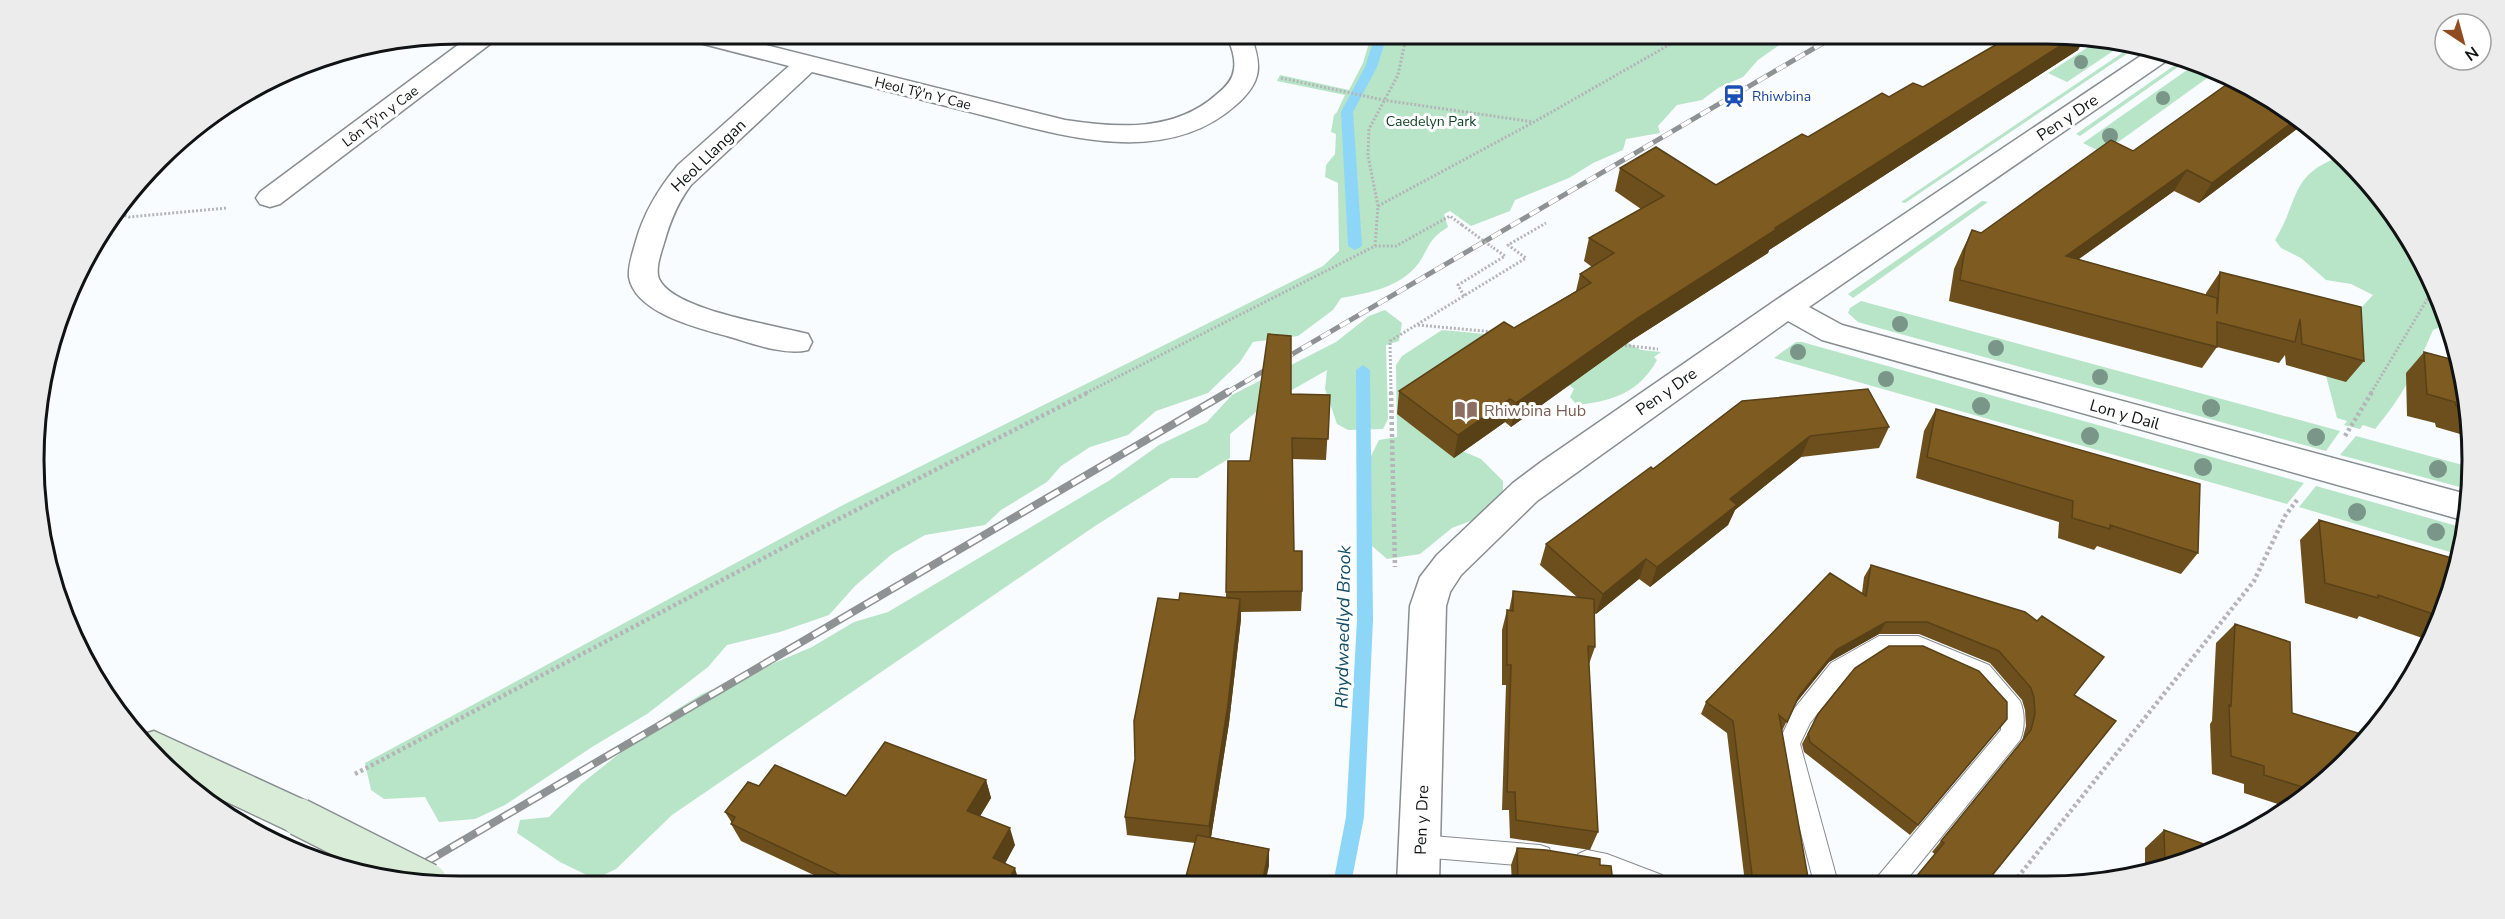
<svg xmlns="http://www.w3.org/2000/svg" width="2505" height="919" viewBox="0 0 2505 919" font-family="'Nunito Sans',sans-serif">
  <rect width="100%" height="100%" fill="#f9fcfe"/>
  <!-- green -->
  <path fill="#b8e4c8" d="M 1372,33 L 1817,33 L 1804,41 L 1782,43 L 1758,60 L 1743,77 L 1718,88 L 1702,100 L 1677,105 L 1658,126 L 1660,133 L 1626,139 L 1623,150 L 1593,163 L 1569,178 L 1515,200 L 1510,211 L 1471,226 L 1450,211 L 1444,214 L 1448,227 C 1431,238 1431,242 1422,258 C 1406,286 1370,293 1341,298 L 1333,310 L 1298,336 L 1253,342 L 1240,362 L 1208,393 L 1156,411 L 1128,435 L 1090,447 L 1061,466 L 1047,482 L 1001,510 L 985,525 L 925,535 L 892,554 L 855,586 L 829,615 L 780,632 L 727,645 L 708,667 L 647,714 L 592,747 L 505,805 L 475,819 L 439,822 L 425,797 L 384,799 L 371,790 L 365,763 L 843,505 L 1323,266 L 1339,251 L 1338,183 L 1325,177 L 1326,165 L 1335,154 L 1336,134 L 1331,132 L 1334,115 L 1337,112 L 1345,95 L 1277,81 L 1280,75 L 1349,90 L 1363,63 Z
    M 2099,40 L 2125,43 L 2067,82 L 2048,73 Z
    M 2134,45 L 2140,45 L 1905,203 L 1901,202 Z
    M 2185,58 L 2188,60 L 2080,136 L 2076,134 Z
    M 2197,63 L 2217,71 L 2103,153 L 2083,143 Z
    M 2343,156 L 2366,179 L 2415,247 L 2449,323 L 2433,330 C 2418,366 2401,399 2375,429 L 2363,425 L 2360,429 L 2344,425 L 2347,421 L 2337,418 L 2323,364 L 2360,309 L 2373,295 L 2351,284 L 2326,280 L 2301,258 L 2281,248 L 2275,240 C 2300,200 2289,173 2343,156 Z
    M 1982,201 L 1988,202 L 1853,298 L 1848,294 Z
    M 1861,301 L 2340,431 L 2326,451 L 1868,325 L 1858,322 L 1848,313 L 1850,308 Z
    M 1385,310 L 1402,323 L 1399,341 L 1386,345 L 1388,419 L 1383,429 L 1348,430 L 1337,424 L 1325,389 L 1327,370 L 1262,407 L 1230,434 L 1230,458 L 1197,478 L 1171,478 L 1095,526 L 672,815 L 616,869 L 595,879 L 560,862 L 517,833 L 520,820 L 549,817 L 581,784 L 668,715 L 702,694 L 812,647 L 854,622 L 888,612 L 1110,480 L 1159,445 L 1207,422 L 1232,395 L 1336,342 L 1369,316 Z
    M 1442,330 L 1540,339 L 1563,334 L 1628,343 L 1641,350 L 1661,352 L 1654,357 L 1657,360 C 1639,393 1612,401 1577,405 L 1570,397 L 1574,389 L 1569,385 L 1453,447 L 1481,459 L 1503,481 L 1503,502 L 1481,517 L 1452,528 L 1420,554 L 1387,559 L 1371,545 L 1369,460 L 1379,440 L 1397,437 L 1396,365 L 1402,356 Z
    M 1796,342 L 1802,342 L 2304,483 L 2287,504 L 1774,358 Z
    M 2356,436 L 2470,467 L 2471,490 L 2340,455 Z
    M 2316,486 L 2464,528 L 2460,555 L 2299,507 Z"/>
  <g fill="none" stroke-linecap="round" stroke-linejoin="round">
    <!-- stream -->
    <path fill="#8dd6f8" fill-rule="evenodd" d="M 1376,33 L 1388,33 L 1377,67 L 1353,112 L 1362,246 L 1355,250 L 1348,246 L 1341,112 L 1365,67 Z
      M 1363,365 L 1370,370 L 1373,620 L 1364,817 L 1351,884 L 1333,884 L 1346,817 L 1357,620 L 1356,370 Z"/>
    <!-- lane casing -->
    <g stroke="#888d91" stroke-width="2">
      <path id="lane" d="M 1879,636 L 1918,636 L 1989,665 L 2020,701 C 2025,712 2025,729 2020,740 L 1904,883 L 1876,883 L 1879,875 L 2001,730 L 2001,711 L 1973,679 L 1917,654 L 1882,654 L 1847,677 L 1810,723 L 1800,744 L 1838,883 L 1814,883 L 1778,744 L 1794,709 L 1831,663 Z
        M 1420,835 L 1540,845 L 1549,848 L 1552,856 L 1549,864 L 1540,867 L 1420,857 L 1411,854 L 1408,846 L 1411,838 Z
        M 1587,850 L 1607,854 L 1662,875 L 1665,883 L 1623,883 L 1578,870 L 1575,862 L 1578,854 Z"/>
    </g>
    <!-- street casing -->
    <g stroke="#888d91" stroke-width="3">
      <path id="street" d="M 474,33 L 501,33 L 498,38 L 280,204 L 270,207 L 260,204 L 256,198 L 260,192 Z
        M 677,33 L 718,33 L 1065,120 C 1118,128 1174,132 1216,95 C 1225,88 1233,80 1234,69 C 1236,57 1230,44 1226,33 L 1250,33 C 1262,65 1263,81 1236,105 C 1161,172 1051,132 966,111 C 915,98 864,85 812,72 L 691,185 C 677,203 670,222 664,243 C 661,253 655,269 659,279 C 674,311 776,325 808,334 L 812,342 L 808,350 C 784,356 751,343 727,336 C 698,328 635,313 629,277 C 628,265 633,252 636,241 C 644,212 659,188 678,165 L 789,66 L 680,38 Z
        M 2154,47 L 2175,55 L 1809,307 L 1842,325 L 2470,495 L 2466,521 L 1822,340 L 1788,321 L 1537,501 L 1461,575 L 1450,592 L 1446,606 L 1439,884 L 1397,884 L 1410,606 L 1420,577 L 1437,555 L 1513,483 L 1541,462 L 1776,300 Z"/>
    </g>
    <!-- secondary casing -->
    <g stroke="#888d91" stroke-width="3">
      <path id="secondary" d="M 154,731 L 313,804 L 319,817 L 313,830 L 299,836 L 185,782 L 141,735 Z"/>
    </g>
    <!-- path-far1 -->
    <path stroke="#b3b5b7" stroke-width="3" stroke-dasharray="2 2" stroke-linecap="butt" d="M 1281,78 L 1383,100 L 1534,122
      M 1378,206 L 1534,122 L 1690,33
      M 117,213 L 129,217 L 227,208
      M 1375,246 L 1378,206 L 1368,156 L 1369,129 L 1398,75 L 1407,33
      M 1464,296 L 1458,285 L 1505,256 L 1492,247
      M 1418,325 L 1494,332
      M 1621,345 L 1658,349
      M 1086,393 L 1375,246 L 1396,246 L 1450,216 L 1462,225
      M 1391,393 L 1390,341 L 1526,258 L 1508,245 L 1546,223
      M 2371,393 L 2434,288"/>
    <!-- path -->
    <path stroke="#b3b5b7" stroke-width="4.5" stroke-dasharray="3 3" stroke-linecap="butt" d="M 1391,392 L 1395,567
      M 2345,436 L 2372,392
      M 355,774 L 811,533 L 1089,392
      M 2014,882 L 2254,581 L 2285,516 L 2297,500"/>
    <!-- lane -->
    <use href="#lane" fill="#fff" fill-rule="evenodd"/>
    <!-- street -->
    <use href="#street" fill="#fff" fill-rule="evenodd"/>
    <!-- secondary -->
    <use href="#secondary" fill="#d8ecd7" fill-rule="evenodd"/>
    <!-- rail-far1 casing -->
    <g stroke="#8f9293" stroke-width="5">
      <path id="rail-far1" d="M 1226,393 L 1840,33"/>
    </g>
    <!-- rail casing -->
    <g stroke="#8f9293" stroke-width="8">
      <path id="rail" d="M 399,878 L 1228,392"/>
    </g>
    <!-- rail-far1 -->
    <use href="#rail-far1" stroke="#fff" stroke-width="4" stroke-dasharray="11" stroke-linecap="butt"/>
    <!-- rail -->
    <use href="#rail" stroke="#fff" stroke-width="5" stroke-dasharray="15" stroke-linecap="butt"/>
    <!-- secondary-bridge casing -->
    <g stroke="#888d91" stroke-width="40" stroke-linecap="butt">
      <path id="secondary-bridge" d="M 299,817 L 428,882"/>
    </g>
    <!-- path-bridge -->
    <path stroke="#b3b5b7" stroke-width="3" stroke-dasharray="2 2" stroke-linecap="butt" d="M 1462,225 L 1492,247"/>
    <!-- secondary-bridge -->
    <use href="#secondary-bridge" stroke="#d8ecd7" stroke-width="37"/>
  </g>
  <!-- trees -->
  <g fill="#799688">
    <circle cx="2081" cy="62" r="7"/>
    <circle cx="2163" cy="98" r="7"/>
    <circle cx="2110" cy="136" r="8"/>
    <circle cx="1900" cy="324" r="8"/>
    <circle cx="1996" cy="348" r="8"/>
    <circle cx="1798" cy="352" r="8"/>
    <circle cx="2100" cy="377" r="8"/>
    <circle cx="1886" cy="379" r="8"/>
    <circle cx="1981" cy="406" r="9"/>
    <circle cx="2211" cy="408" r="9"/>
    <circle cx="2090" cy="436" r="9"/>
    <circle cx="2316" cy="437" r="9"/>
    <circle cx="2203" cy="467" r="9"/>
    <circle cx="2438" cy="469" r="9"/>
    <circle cx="2357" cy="512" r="9"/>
    <circle cx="2436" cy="532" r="9"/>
  </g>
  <!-- wall -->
  <path fill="#6c4f1c" d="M 1974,33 L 2046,33 L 2084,38 L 2078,50 L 1769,250 L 1768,253 L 1629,342 L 1511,427 L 1505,422 L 1454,458 L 1397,414 L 1399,391 L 1514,328 L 1576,291 L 1580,274 L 1592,267 L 1584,261 L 1589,238 L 1641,209 L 1615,191 L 1620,168 L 1716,185 L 1808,137 L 1889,97 L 1923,87 L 1997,44 Z
    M 2306,122 L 2199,203 L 2174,191 L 2078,259 L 2206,295 L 2206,293 L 2220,272 L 2364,361 L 2346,382 L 2286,365 L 2285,355 L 2279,363 L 2217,347 L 2202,368 L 1949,301 L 1954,269 L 1962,251 L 1972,230 L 1981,233 L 2133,151 Z
    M 2424,352 L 2468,404 L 2469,438 L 2460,436 L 2460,434 L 2436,427 L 2435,423 L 2407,416 L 2406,373 Z
    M 1291,394 L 1330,395 L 1326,460 L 1292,459 L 1294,551 L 1302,591 L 1301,611 L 1241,612 L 1241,619 L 1229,723 L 1211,837 L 1269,849 L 1269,866 L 1195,843 L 1127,835 L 1125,817 L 1179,600 L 1226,597 L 1228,461 L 1250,461 Z
    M 1742,401 L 1889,427 L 1879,448 L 1801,457 L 1735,510 L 1728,525 L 1650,587 L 1639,579 L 1596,614 L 1594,613 L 1595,647 L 1589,664 L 1598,832 L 1590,850 L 1510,838 L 1509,810 L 1502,810 L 1506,685 L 1502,685 L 1502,630 L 1507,610 L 1509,611 L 1513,591 L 1577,597 L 1540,565 L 1546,544 L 1653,469 Z
    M 1936,409 L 2198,553 L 2181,574 L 2097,546 L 2094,550 L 2058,538 L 2059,522 L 1916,478 L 1924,431 Z
    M 2319,520 L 2457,570 L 2428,640 L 2359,616 L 2357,619 L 2305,603 L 2300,540 Z
    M 1871,565 L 2037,621 L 2104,657 L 1935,854 L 1932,852 L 2022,741 L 2026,726 L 2025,710 L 2022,700 L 1990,663 L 1919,634 L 1879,634 L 1829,662 L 1795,704 L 1782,731 L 1809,883 L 1745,883 L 1727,733 L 1701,714 L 1706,702 L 1862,593 L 1864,577 Z
    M 2235,624 L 2292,713 L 2327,780 L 2287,807 L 2244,793 L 2244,784 L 2212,774 L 2210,724 L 2212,721 L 2216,643 Z
    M 1818,714 L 1999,729 L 1910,835 L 1804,752 L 1802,744 Z
    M 986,780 L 991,798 L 980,816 L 1015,845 L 1005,863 L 1020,885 L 835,885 L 741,841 L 731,824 L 732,823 L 725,812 L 759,786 L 846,796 Z
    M 2164,830 L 2215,848 L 2145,869 L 2145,848 Z
    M 1517,848 L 1600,865 L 1613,883 L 1512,884 L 1511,865 Z"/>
  <!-- shaded-wall -->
  <path fill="#584017" d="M 2074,37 L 2084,38 L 2078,50 L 1769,250 L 1768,253 L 1629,342 L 1511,427 L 1516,403 L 1636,319 L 1775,228 Z
    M 2299,117 L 2306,122 L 2199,203 L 2212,183 Z
    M 2187,170 L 2174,191 L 2054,277 L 2066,256 Z
    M 1510,399 L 1505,422 L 1454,458 L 1458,435 Z
    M 1810,436 L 1801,457 L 1735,510 L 1728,525 L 1650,587 L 1657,567 L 1730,499 Z
    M 1646,559 L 1639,579 L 1596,614 L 1603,594 Z
    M 1240,599 L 1241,619 L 1229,723 L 1210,844 L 1209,826 Z
    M 1886,622 L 1879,634 L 1829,662 L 1792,708 L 1799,696 L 1836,650 Z
    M 986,780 L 991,798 L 973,828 L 967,811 Z
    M 1010,828 L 1015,845 L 999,875 L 993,858 Z
    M 1269,849 L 1269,866 L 1265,884 L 1262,884 Z
    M 1015,868 L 1020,885 L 1006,885 Z"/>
  <!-- building -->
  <path fill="#7e5c21" stroke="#584017" stroke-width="1.5" d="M 2016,33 L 2046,33 L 2074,37 L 1775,228 L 1777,229 L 1636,319 L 1516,403 L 1510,399 L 1458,435 L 1399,391 L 1504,322 L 1514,328 L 1591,283 L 1580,274 L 1614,253 L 1589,238 L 1664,196 L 1620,168 L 1656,147 L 1716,185 L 1802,134 L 1808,137 L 1882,93 L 1889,97 L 1913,83 L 1923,87 Z
    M 2236,78 L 2299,117 L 2212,183 L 2187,170 L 2066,256 L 2217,298 L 2217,314 L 2220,272 L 2361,307 L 2364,361 L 2302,344 L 2300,319 L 2295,342 L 2217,322 L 2217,347 L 1960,280 L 1965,248 L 1972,230 L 1981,233 L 2111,140 L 2133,151 Z
    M 1268,334 L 1291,336 L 1291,394 L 1330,395 L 1328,439 L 1292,438 L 1294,551 L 1302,551 L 1302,591 L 1226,592 L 1228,461 L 1250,461 Z
    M 2424,352 L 2458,361 L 2468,404 L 2469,409 L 2456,406 L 2455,402 L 2427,394 Z
    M 1868,389 L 1889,427 L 1810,436 L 1730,499 L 1737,505 L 1657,567 L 1646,559 L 1603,594 L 1546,544 L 1651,467 L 1653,469 L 1742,401 Z
    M 1936,409 L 2200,484 L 2198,553 L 2110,525 L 2110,529 L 2072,518 L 2073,501 L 1927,457 Z
    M 2319,520 L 2459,560 L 2457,570 L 2439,616 L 2378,595 L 2378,598 L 2325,583 Z
    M 1871,565 L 2025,612 L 2037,621 L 2042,616 L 2104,657 L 2074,695 L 2116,721 L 1986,883 L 1911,883 L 1944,843 L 1941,841 L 2031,730 L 2035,714 L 2034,698 L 2031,688 L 1999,651 L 1927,622 L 1886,622 L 1836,650 L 1799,696 L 1787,722 L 1779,715 L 1809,883 L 1753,883 L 1733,721 L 1706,702 L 1830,573 L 1866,596 Z
    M 1513,591 L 1594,599 L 1595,647 L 1588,646 L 1598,832 L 1516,820 L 1515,792 L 1507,792 L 1511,665 L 1507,665 L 1507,610 L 1513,611 Z
    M 1180,593 L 1240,599 L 1228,704 L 1209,826 L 1125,817 L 1135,759 L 1134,721 L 1158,598 L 1179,600 Z
    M 2235,624 L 2290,642 L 2292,713 L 2364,735 L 2327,780 L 2312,790 L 2264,775 L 2264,766 L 2231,756 L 2229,705 L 2231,706 Z
    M 1889,646 L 1923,646 L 1979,671 L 2007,702 L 2007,719 L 1918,825 L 1810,742 L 1808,734 L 1818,714 L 1855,668 Z
    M 885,742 L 986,780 L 967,811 L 1010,828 L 993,858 L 1015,868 L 1006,885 L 847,885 L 850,880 L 731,824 L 735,817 L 725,812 L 748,782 L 759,786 L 775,765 L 846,796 Z
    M 2164,830 L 2215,848 L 2165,863 Z
    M 1197,835 L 1269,849 L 1262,884 L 1184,884 Z
    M 1517,848 L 1546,850 L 1600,859 L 1600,865 L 1611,866 L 1613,883 L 1518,884 Z"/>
  <!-- icons -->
  <defs>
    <g id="station-bare" transform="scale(1.8)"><path d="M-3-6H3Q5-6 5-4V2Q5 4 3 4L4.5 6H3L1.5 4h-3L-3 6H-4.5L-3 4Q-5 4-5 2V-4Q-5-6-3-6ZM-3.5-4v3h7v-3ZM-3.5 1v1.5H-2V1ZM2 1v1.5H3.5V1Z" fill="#1a4fb4" stroke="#fff" stroke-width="2.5" paint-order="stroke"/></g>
    <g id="library-bare" transform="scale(1.8)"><path d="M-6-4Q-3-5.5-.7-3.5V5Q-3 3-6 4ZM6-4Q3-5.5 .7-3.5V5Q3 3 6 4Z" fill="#8d6e63" stroke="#fff" stroke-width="2.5" paint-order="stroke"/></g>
  </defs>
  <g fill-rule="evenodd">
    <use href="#station-bare" x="1734" y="96"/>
    <use href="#library-bare" x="1466" y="410"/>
  </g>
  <g text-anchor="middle" stroke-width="6" stroke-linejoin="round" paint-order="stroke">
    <!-- far-street labels -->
    <g font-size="14" fill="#101213" stroke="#fff">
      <text transform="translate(923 93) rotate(14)" y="5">Heol Tŷ'n Y Cae</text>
      <text transform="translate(380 116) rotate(-37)" y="5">Lôn Tŷ'n y Cae</text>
    </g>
    <!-- far-transit labels -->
    <g font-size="14" fill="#164399" stroke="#fff" text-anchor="start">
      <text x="1752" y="101">Rhiwbina</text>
    </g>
    <!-- far-park labels -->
    <g font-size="14" fill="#104228" stroke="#fff">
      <text x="1431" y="126">Caedelyn Park</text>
    </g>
    <!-- street labels -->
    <g font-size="16" fill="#101213" stroke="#fff">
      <text transform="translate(2067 117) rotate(-34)" y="6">Pen y Dre</text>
      <text transform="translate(708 155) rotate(-44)" y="6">Heol Llangan</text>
      <text transform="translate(1666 391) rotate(-35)" y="6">Pen y Dre</text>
      <text transform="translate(2125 414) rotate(16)" y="6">Lon y Dail</text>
      <text transform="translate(1421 820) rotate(-88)" y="6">Pen y Dre</text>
    </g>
    <!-- education labels -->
    <g font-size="16" fill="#785e54" stroke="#fff" text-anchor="start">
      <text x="1484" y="416">Rhiwbina Hub</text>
    </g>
    <!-- water labels -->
    <g font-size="18" font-style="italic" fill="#134e65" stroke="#fff">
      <text transform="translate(1343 627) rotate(-89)" y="6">Rhydwaedlyd Brook</text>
    </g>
  </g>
  <!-- crop -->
  <path d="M0 0H2505V919H0ZM460 44H2046A416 416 0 0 1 2462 460V460A416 416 0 0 1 2046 876H460A416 416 0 0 1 44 460V460A416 416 0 0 1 460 44Z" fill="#ececec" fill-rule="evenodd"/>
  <path fill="none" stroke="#101213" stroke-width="3" d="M460 44H2046A416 416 0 0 1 2462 460V460A416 416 0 0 1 2046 876H460A416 416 0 0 1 44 460V460A416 416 0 0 1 460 44Z"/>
  <!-- north arrow -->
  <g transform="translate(2463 42) rotate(144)"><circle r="28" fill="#ffffff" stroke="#9fa0a1" stroke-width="1.5"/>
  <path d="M0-4.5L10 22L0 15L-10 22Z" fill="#904b20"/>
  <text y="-9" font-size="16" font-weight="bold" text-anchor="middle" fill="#101213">N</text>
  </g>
</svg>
